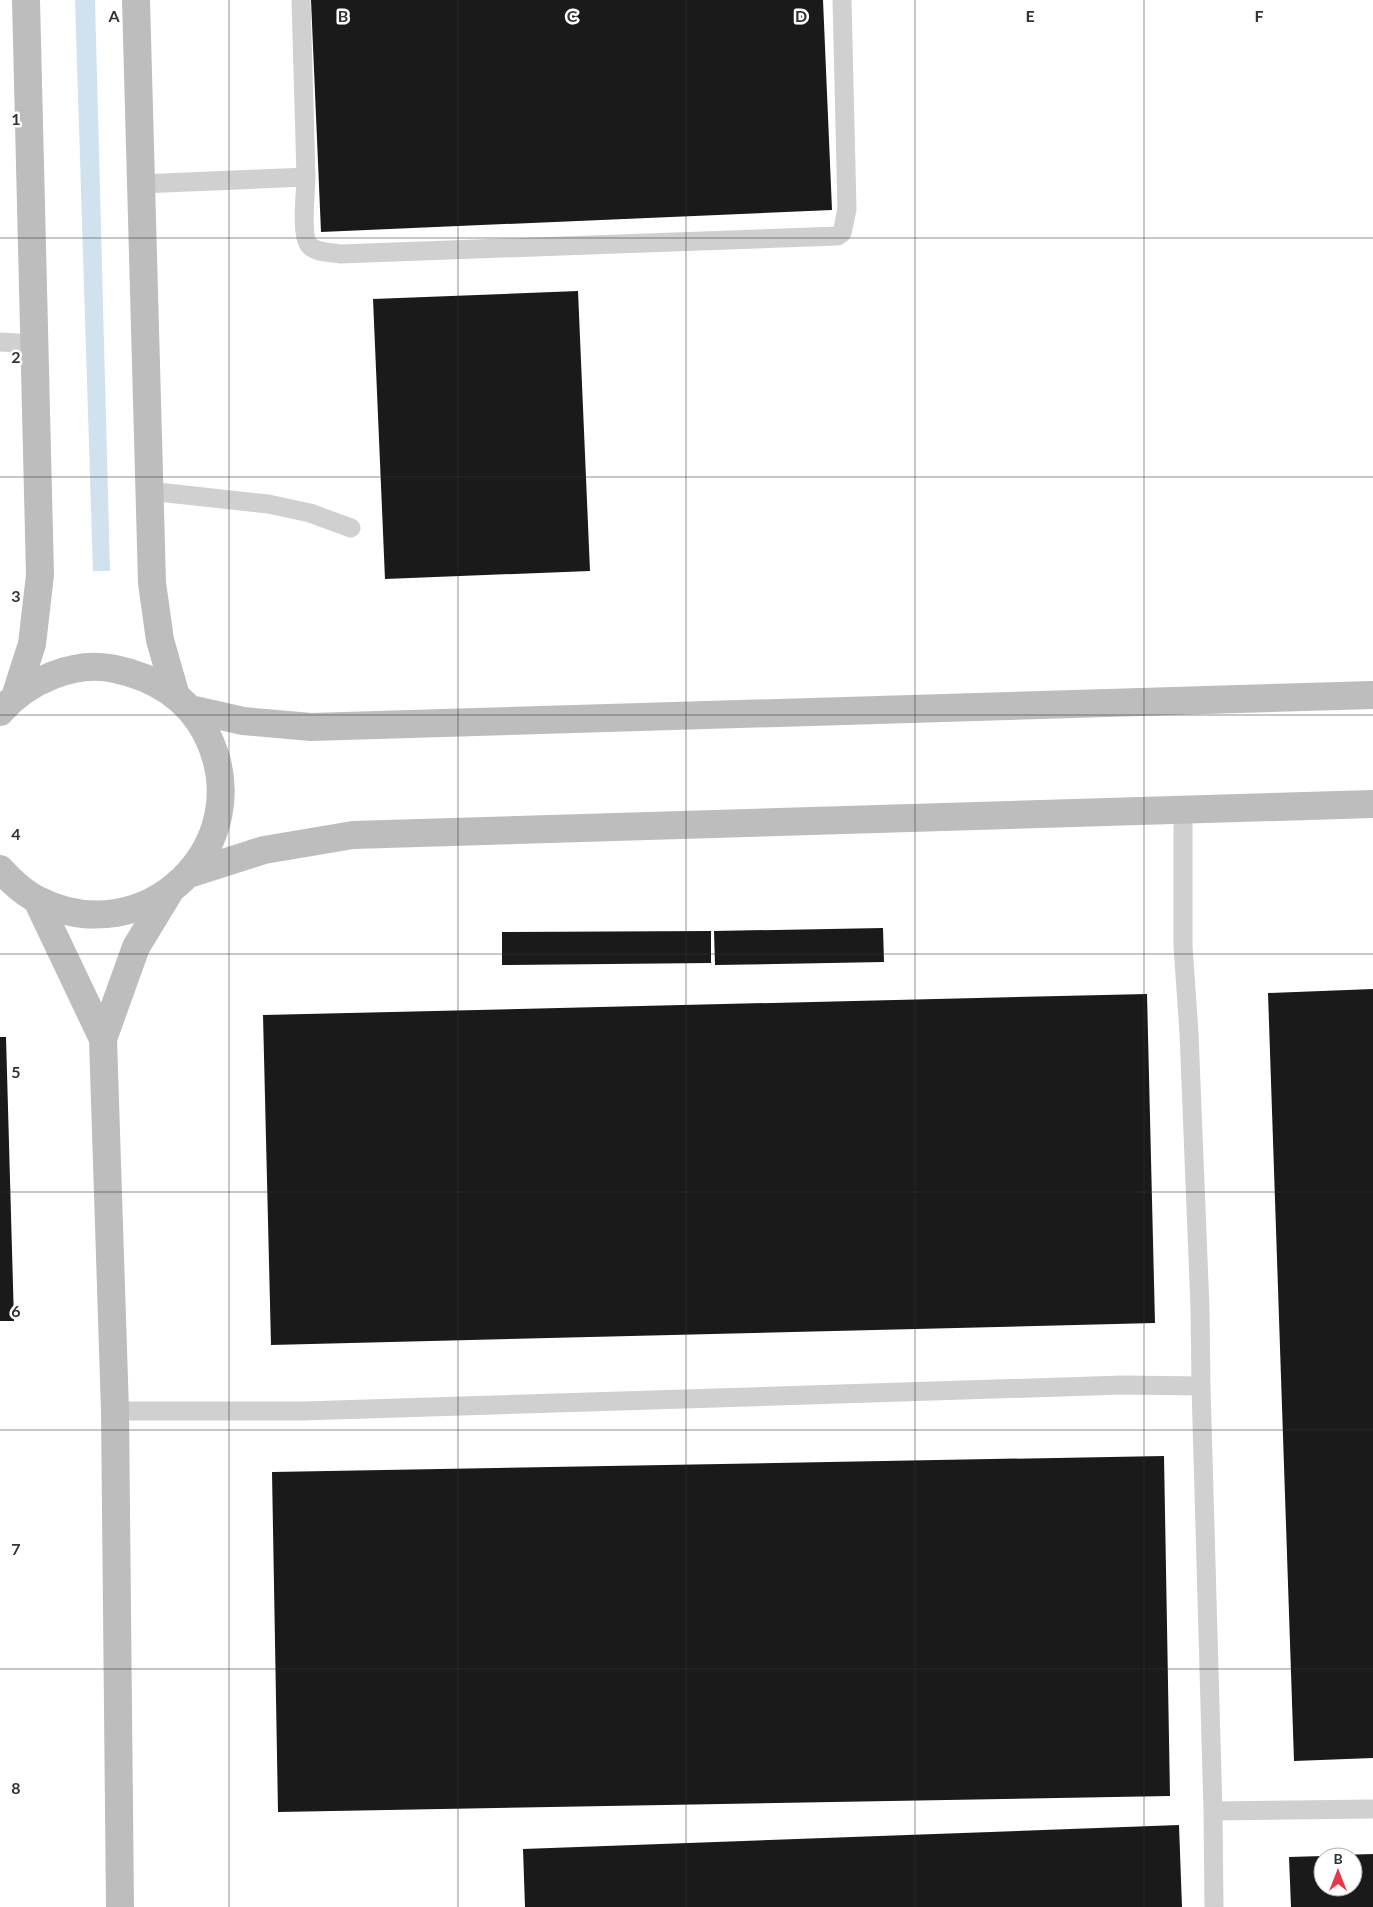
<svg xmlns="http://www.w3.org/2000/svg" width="1373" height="1907" font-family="Lato,sans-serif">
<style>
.water{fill:#cfe2ee}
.building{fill:#1a1a1a}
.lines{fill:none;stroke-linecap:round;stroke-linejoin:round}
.lane{stroke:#d0d0d0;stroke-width:19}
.secondary{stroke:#bdbdbd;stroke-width:28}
.grid{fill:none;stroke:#333;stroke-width:1;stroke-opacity:0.55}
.grid-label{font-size:16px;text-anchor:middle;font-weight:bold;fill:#333;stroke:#fff;stroke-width:5;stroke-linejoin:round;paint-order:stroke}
</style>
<rect width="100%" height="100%" fill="#fff"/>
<path class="water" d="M75,0H95L110,571H93Z"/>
<path class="building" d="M311,0H823L832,210L321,232Z
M578,291L590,571L385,579L373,299Z
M883,928L884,962L715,965L714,931Z
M711,931V963L502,965V932Z
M1373,989V1758L1294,1761L1268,993Z
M1147,994L1155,1323L271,1345L263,1015Z
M0,1037H6L14,1321H0Z
M1164,1456L1170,1796L278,1812L272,1472Z
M1179,1825L1182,1907H525L523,1849Z
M1373,1854V1907H1291L1289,1857L1323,1856V1887H1353V1857H1339V1855Z"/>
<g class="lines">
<path class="lane" d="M301,0L306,177
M141,184L306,177C306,191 300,237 310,246C317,253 331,252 340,254L838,236L842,233L847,209L842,0
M0,342L34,344
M149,491L268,504L310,513L351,528
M1183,810V946L1189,1033L1200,1308L1201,1386
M115,1411H303L1123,1385L1201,1386L1213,1811
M1214,1907L1213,1811L1373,1809"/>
<path class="secondary" d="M136,0L152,583L160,640L176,696
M15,697L32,644L40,575L26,0
M190,709L243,721L311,727L1373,695
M0,712C27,681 74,660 115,669C154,677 189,698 207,735C261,844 145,955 38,900C23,893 11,881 0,869
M189,874L264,850L353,835L1373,804
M37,900L103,1039
M120,1907L115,1411L103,1039L136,947L170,891"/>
</g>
<path class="grid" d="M229,0V1907M458,0V1907M686,0V1907M915,0V1907M1144,0V1907M0,238H1373M0,477H1373M0,715H1373M0,954H1373M0,1192H1373M0,1430H1373M0,1669H1373"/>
<g class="grid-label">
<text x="114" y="22">A</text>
<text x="343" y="22">B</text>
<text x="572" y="22">C</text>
<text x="801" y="22">D</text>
<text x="1030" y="22">E</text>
<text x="1259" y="22">F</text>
<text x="16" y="125">1</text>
<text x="16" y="363">2</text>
<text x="16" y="602">3</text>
<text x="16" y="840">4</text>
<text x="16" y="1078">5</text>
<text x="16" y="1317">6</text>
<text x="16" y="1555">7</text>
<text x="16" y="1794">8</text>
</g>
<g transform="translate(1338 1872)"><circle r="24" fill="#ffffff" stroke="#adadad"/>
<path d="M0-4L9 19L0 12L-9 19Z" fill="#e63946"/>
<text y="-8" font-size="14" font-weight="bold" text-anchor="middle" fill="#333333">B</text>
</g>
</svg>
